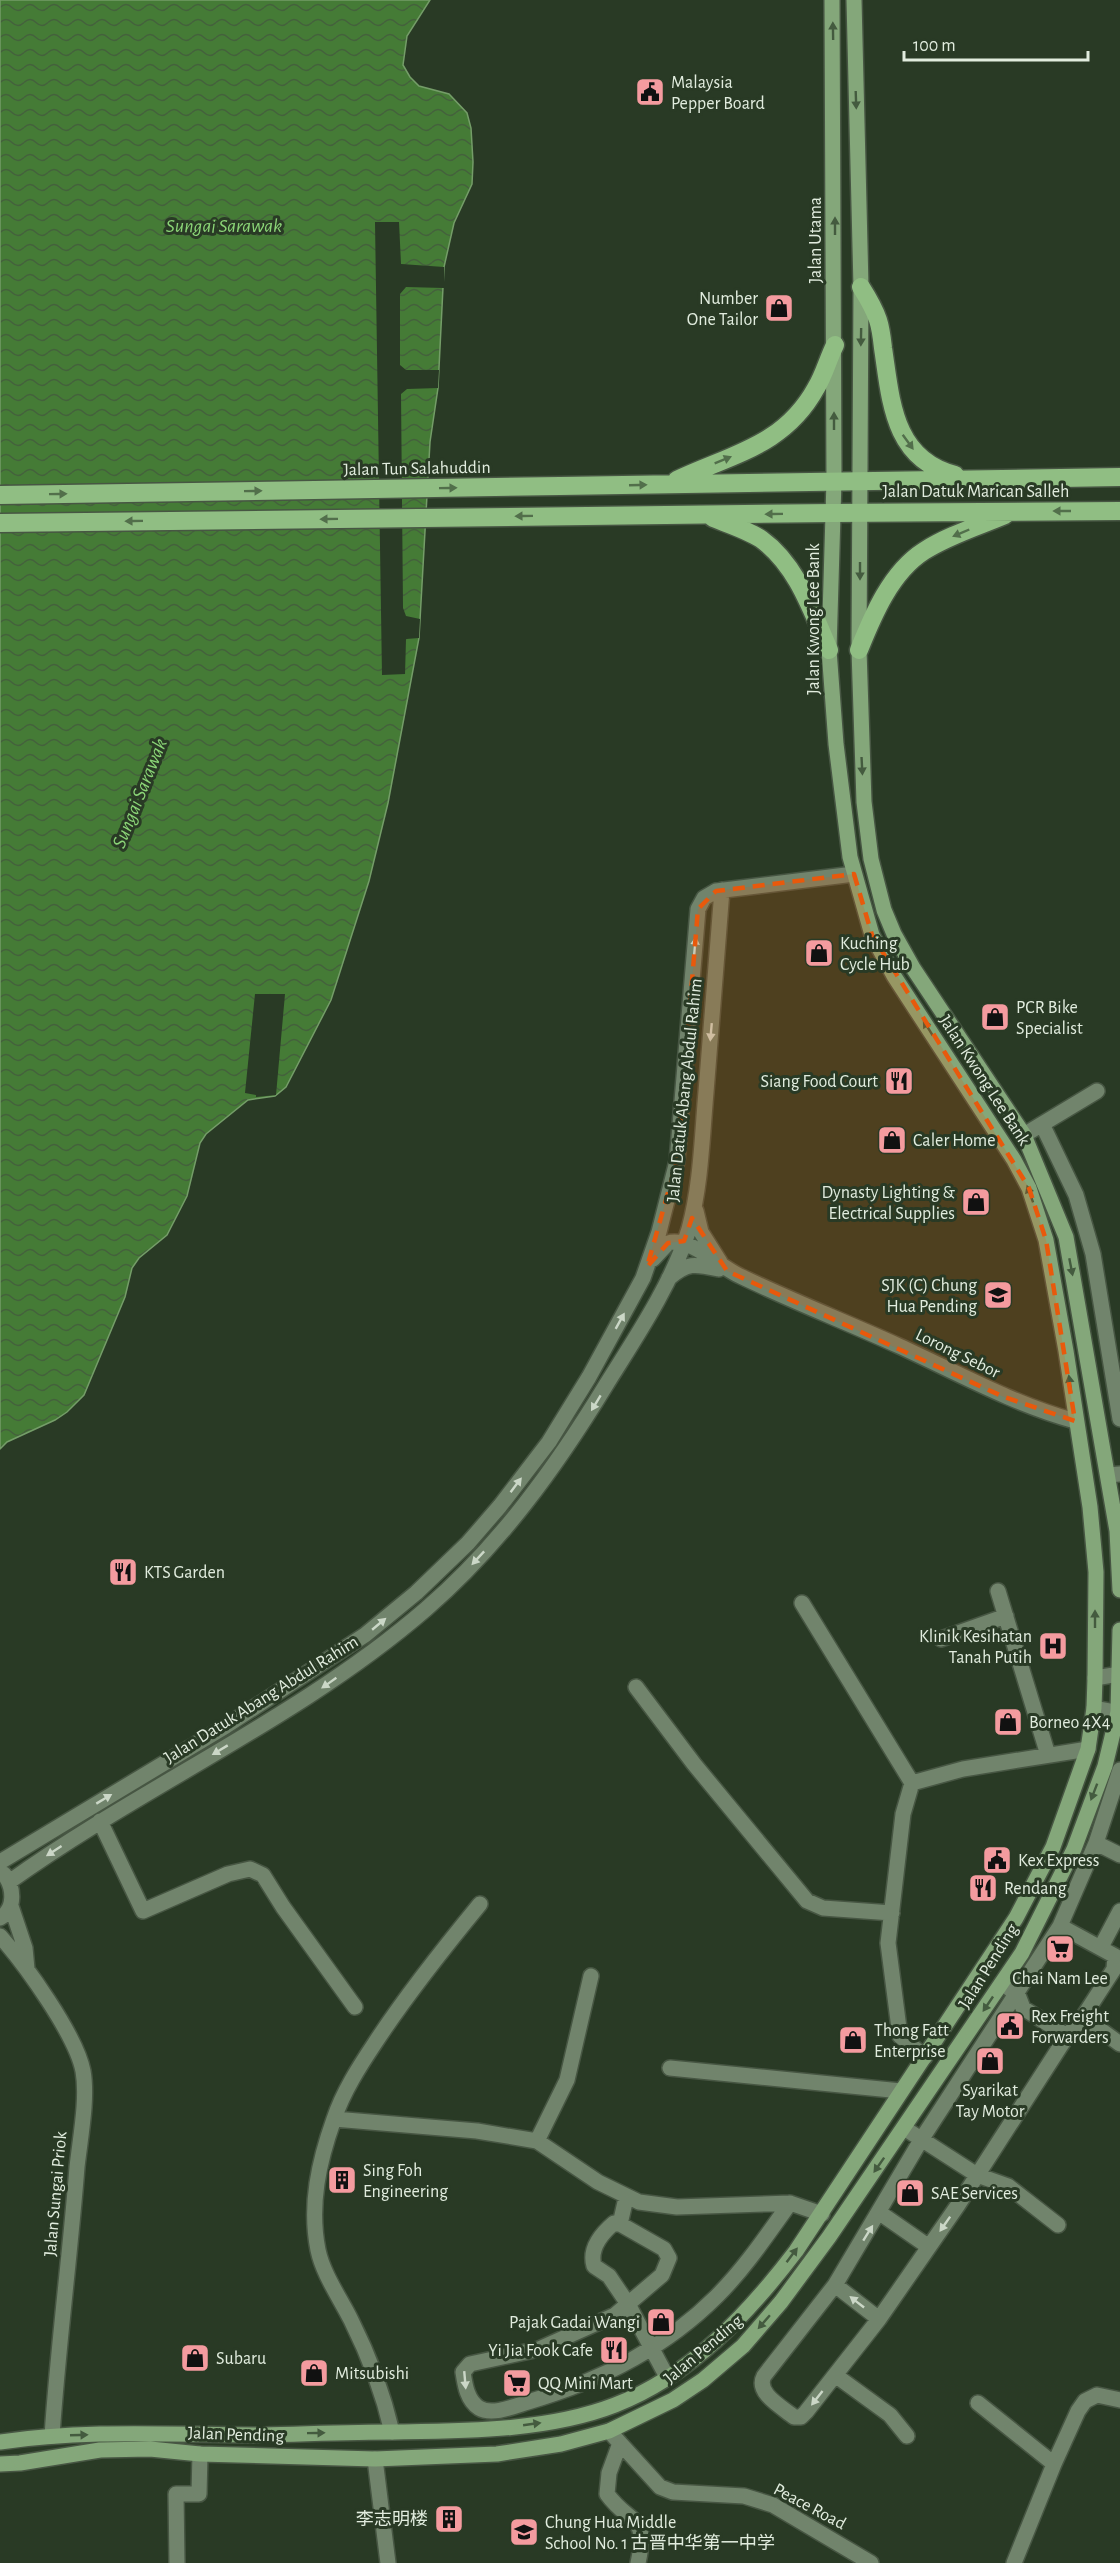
<svg xmlns="http://www.w3.org/2000/svg" width="1120" height="2563" font-family="'Alegreya Sans','Noto Sans SC',sans-serif">
<style>
.water{fill:url(#water-waves);stroke:#749d68;stroke-width:1.5}
.pier{fill:#293a25}
.lines{fill:none;stroke-linecap:round;stroke-linejoin:round}
.minor-casing{stroke:#475643;stroke-width:18}
.major-casing{stroke:#475643;stroke-width:18}
.highway-casing{stroke:#475643;stroke-width:21}
.minor{stroke:#71846c;stroke-width:15}
.major{stroke:#84a77a;stroke-width:15}
.highway{stroke:#90be83;stroke-width:18}
.oneway{fill:#445b3f}
.oneway2{fill:#526f4b}
.oneway3{fill:#cbd7c7}
.marked{fill:#e8590c;fill-opacity:0.2;stroke:#e8590c;stroke-width:4.5;stroke-dasharray:12 8;stroke-linejoin:round}
.labels{text-anchor:middle;stroke-width:6;stroke-linejoin:round;paint-order:stroke}
.poi-label{font-size:18px;fill:#e1ecde;stroke:#293a25;text-anchor:start}
.street-label{font-size:18px;fill:#e1ecde;stroke:#293a25}
.water-label{font-size:20px;font-style:italic;fill:#8bd577;stroke:#293a25}
</style>
<defs>
<pattern id="water-waves" width="16" height="10" patternUnits="userSpaceOnUse" patternTransform="scale(1.5)"><rect width="16" height="10" fill="#457b36"/><path d="M0 5q4-4 8 0t8 0" fill="none" stroke="#44613c"/></pattern>
</defs>
<rect width="100%" height="100%" fill="#293a25"/>
<path class="water" d="M0,0H430L407,36L403,65L410,77L419,86L449,94L467,113L471,128L473,162L472,184L454,223L444,267L438,388L430,442L419,638L388,803L369,881L331,1000L286,1087L275,1096L248,1100L206,1134L200,1143L187,1196L167,1235L139,1258L132,1268L125,1297L84,1395L67,1412L55,1420L7,1442L0,1449Z"/>
<path class="pier" d="M375,222H399L401,264L444,267V288L406,287L400,294V365L406,370H439L438,388L407,389L401,394L403,608L406,616L420,619L419,638L406,639L405,674L382,675Z
M255,994H285L276,1095L256,1097V1095L245,1093Z"/>
<g class="lines">
<g class="minor-casing">
<path id="minor" d="M1042,1124L1076,1195L1093,1254L1120,1419
M1024,1135L1097,1091
M696,1211L701,1232L720,1262
M653,1259L668,1243C689,1236 720,1267 740,1276C792,1301 846,1322 899,1346C958,1373 1013,1404 1075,1421
M669,1278C688,1262 695,1264 719,1269
M1108,1475L1120,1474
M998,1591L1048,1755
M802,1603L912,1783L903,1814L888,1943L900,2036L925,2057
M941,1639L1006,1616
M1095,1678L1120,1674
M636,1687L694,1764L807,1901L823,1908L892,1913
M1094,1708L1120,1713
M1120,1770L1096,1843L1060,1926L921,2140L835,2285L764,2376C755,2393 782,2407 794,2417H801L806,2412L879,2319L958,2205L1067,2036L1083,2017L1120,2044
M912,1783L963,1769L1088,1749
M100,1821L143,1911L228,1874L250,1869L263,1875L283,1907L355,2007
M1096,1843L1120,1855
M0,1862L226,1726L365,1635L416,1593L468,1543L500,1506L549,1442L589,1377L643,1278L659,1232L677,1161L698,909L704,898L716,891L854,874
M9,1882C144,1785 300,1718 426,1609C499,1546 556,1467 606,1385C636,1337 672,1284 689,1229C701,1185 702,1137 706,1092C711,1025 717,957 722,890
M480,1904C443,1949 407,1994 375,2043C359,2067 343,2092 334,2119L477,2131L537,2141L598,2182L639,2202L677,2207L790,2203L822,2214
M11,1906L25,1948L27,1969
M0,1918C16,1909 14,1887 4,1874
M1060,1926L1115,1956L1114,1969L1083,2017
M0,1936C25,1964 76,2035 83,2071C88,2099 80,2139 77,2167C70,2257 58,2346 52,2436
M1101,1947L1120,1911
M1002,1983L1018,1995L1023,2008L1067,2036
M670,2068L901,2091
M334,2119C319,2161 309,2205 318,2250C323,2274 340,2298 351,2320C369,2356 383,2393 392,2432
M904,2128L977,2175L1008,2186L1058,2225
M537,2141L567,2080L591,1976
M626,2198L620,2224L664,2249L669,2258L662,2275L615,2315L539,2349L470,2364L463,2372C465,2385 467,2400 479,2408C492,2416 515,2406 528,2402C597,2382 665,2348 717,2296C745,2268 767,2235 790,2203
M880,2213L929,2247
M620,2224L614,2223C601,2234 589,2249 594,2266L609,2276L628,2304L667,2377
M835,2285L879,2319
M835,2375L890,2415L907,2436
M978,2403L1054,2464
M609,2431L660,2487L673,2492L744,2496L773,2505L871,2563
M620,2443L609,2473L607,2494C630,2526 649,2513 638,2563
M375,2459L388,2563
M177,2563L176,2494H199L200,2454
M1014,2563L1054,2464L1078,2411L1085,2401L1097,2395L1120,2400"/>
</g>
<g class="major-casing">
<path id="major" d="M854,0L861,287L859,650L864,802L871,859L884,910L894,934L913,968L1024,1135L1066,1237L1117,1531L1120,1590
M0,2442C87,2429 175,2435 263,2435C307,2434 351,2432 395,2432C465,2431 548,2431 615,2405C690,2376 748,2314 796,2251L1016,1918L1053,1847L1088,1749L1094,1708L1095,1678L1096,1572L1090,1507L1066,1351L1046,1240L1029,1188L1014,1160L894,976L872,935L850,857L836,744L829,650L834,480L832,0
M0,2464L20,2463L100,2450L150,2449L200,2454L375,2459L497,2454L561,2444L609,2431L673,2400L703,2380L743,2346L781,2302L829,2237L1022,1953L1074,1849L1105,1766L1118,1712L1120,1630"/>
</g>
<g class="highway-casing">
<path id="highway" d="M861,287C868,298 874,308 878,320C881,329 882,339 883,348C891,401 893,459 955,475
M677,480C732,454 784,446 816,388C824,375 828,359 835,345
M0,495C373,490 747,482 1120,477
M713,518C728,524 747,530 761,539C797,565 812,611 829,650
M0,523L833,513L1120,511
M859,650C873,615 891,572 924,551C949,535 979,526 1005,515"/>
</g>
<use href="#minor" class="minor"/>
<use href="#major" class="major"/>
<use href="#highway" class="highway"/>
</g>
<defs><path id="oneway-solid" d="M-6-.8H1V-3.2L6.5 0L1 3.2V.8H-6Z" transform="scale(1.5)"/></defs>
<g class="oneway">
<use href="#oneway-solid" transform="translate(833 31) rotate(-91)"/>
<use href="#oneway-solid" transform="translate(856 100) rotate(88)"/>
<use href="#oneway-solid" transform="translate(835 226) rotate(-90)"/>
<use href="#oneway-solid" transform="translate(861 337) rotate(91)"/>
<use href="#oneway-solid" transform="translate(834 421) rotate(-90)"/>
<use href="#oneway-solid" transform="translate(860 571) rotate(90)"/>
<use href="#oneway-solid" transform="translate(862 766) rotate(87)"/>
<use href="#oneway-solid" transform="translate(928 1028) rotate(-122)"/>
<use href="#oneway-solid" transform="translate(1030 1194) rotate(-110)"/>
<use href="#oneway-solid" transform="translate(1071 1267) rotate(79)"/>
<use href="#oneway-solid" transform="translate(1070 1384) rotate(-98)"/>
<use href="#oneway-solid" transform="translate(1095 1619) rotate(-90)"/>
<use href="#oneway-solid" transform="translate(1094 1792) rotate(111)"/>
<use href="#oneway-solid" transform="translate(988 2004) rotate(124)"/>
<use href="#oneway-solid" transform="translate(879 2165) rotate(125)"/>
<use href="#oneway-solid" transform="translate(792 2255) rotate(-53)"/>
<use href="#oneway-solid" transform="translate(764 2322) rotate(131)"/>
<use href="#oneway-solid" transform="translate(532 2424) rotate(-8)"/>
<use href="#oneway-solid" transform="translate(316 2433) rotate(-1)"/>
<use href="#oneway-solid" transform="translate(79 2435) rotate(-2)"/>
</g>
<g class="oneway2">
<use href="#oneway-solid" transform="translate(908 442) rotate(54)"/>
<use href="#oneway-solid" transform="translate(723 460) rotate(-22)"/>
<use href="#oneway-solid" transform="translate(638 485) rotate(-2)"/>
<use href="#oneway-solid" transform="translate(448 488) rotate(-1)"/>
<use href="#oneway-solid" transform="translate(253 491) rotate(-1)"/>
<use href="#oneway-solid" transform="translate(58 494) rotate(-1)"/>
<use href="#oneway-solid" transform="translate(1062 511) rotate(-180)"/>
<use href="#oneway-solid" transform="translate(774 514) rotate(179)"/>
<use href="#oneway-solid" transform="translate(524 516) rotate(179)"/>
<use href="#oneway-solid" transform="translate(329 519) rotate(179)"/>
<use href="#oneway-solid" transform="translate(134 521) rotate(179)"/>
<use href="#oneway-solid" transform="translate(961 533) rotate(157)"/>
</g>
<g class="oneway3">
<use href="#oneway-solid" transform="translate(695 946) rotate(-85)"/>
<use href="#oneway-solid" transform="translate(711 1032) rotate(95)"/>
<use href="#oneway-solid" transform="translate(620 1321) rotate(-61)"/>
<use href="#oneway-solid" transform="translate(596 1403) rotate(121)"/>
<use href="#oneway-solid" transform="translate(516 1485) rotate(-53)"/>
<use href="#oneway-solid" transform="translate(478 1558) rotate(133)"/>
<use href="#oneway-solid" transform="translate(379 1624) rotate(-40)"/>
<use href="#oneway-solid" transform="translate(329 1683) rotate(145)"/>
<use href="#oneway-solid" transform="translate(220 1750) rotate(149)"/>
<use href="#oneway-solid" transform="translate(104 1799) rotate(-31)"/>
<use href="#oneway-solid" transform="translate(54 1851) rotate(147)"/>
<use href="#oneway-solid" transform="translate(945 2224) rotate(125)"/>
<use href="#oneway-solid" transform="translate(868 2233) rotate(-58)"/>
<use href="#oneway-solid" transform="translate(857 2302) rotate(-142)"/>
<use href="#oneway-solid" transform="translate(465 2380) rotate(85)"/>
<use href="#oneway-solid" transform="translate(817 2398) rotate(128)"/>
</g>
<path class="marked" d="M854,874L872,935L1029,1188L1046,1240L1075,1421L1004,1397L727,1271L692,1218L684,1241L668,1243L647,1267L677,1161L698,909L716,891Z"/>
<defs>
<g id="civic-square" transform="scale(1.5)"><rect x="-9" y="-9" width="18" height="18" rx="4" fill="#f49b9f" stroke="#293a25"/><path d="M-.6-6.5H3V-4.5H.6V-3L4-1V1h2V6H-6V1h2V-1L-.6-3ZM-1.2 2.5V6h2.4V2.5Z" fill="#111"/></g>
<g id="shop-square" transform="scale(1.5)"><rect x="-9" y="-9" width="18" height="18" rx="4" fill="#f49b9f" stroke="#293a25"/><path d="M-5-2.5h2.3a2.7 3.5 0 0 1 5.4 0H5L5.5 6h-11ZM-1.5-2.5h3a1.5 2.3 0 0 0-3 0Z" fill="#111"/></g>
<g id="restaurant-square" transform="scale(1.5)"><rect x="-9" y="-9" width="18" height="18" rx="4" fill="#f49b9f" stroke="#293a25"/><path d="M-5-6h1v4h1v-4h1v4h1v-4h1v5L-1.5 .5V6h-2V.5L-5-1ZM5-6V6H3V1.5H1.5Q1.5-4 5-6Z" fill="#111"/></g>
<g id="school-square" transform="scale(1.5)"><rect x="-9" y="-9" width="18" height="18" rx="4" fill="#f49b9f" stroke="#293a25"/><path d="M0-5L7-2L0 1L-7-2ZM-4 1L0 2.5L4 1V4Q0 6-4 4Z" fill="#111"/></g>
<g id="hospital-square" transform="scale(1.5)"><rect x="-9" y="-9" width="18" height="18" rx="4" fill="#f49b9f" stroke="#293a25"/><path d="M-5-5h3v3.5h4V-5h3V5h-3V1.5h-4V5h-3Z" fill="#111"/></g>
<g id="supermarket-square" transform="scale(1.5)"><rect x="-9" y="-9" width="18" height="18" rx="4" fill="#f49b9f" stroke="#293a25"/><path d="M-6-5.5h2.5l.6 2H6L4.5 2H-2.5L-4.4-4H-6ZM-1.5 3.2a1.3 1.3 0 1 0 .1 0ZM3 3.2a1.3 1.3 0 1 0 .1 0Z" fill="#111"/></g>
<g id="building-square" transform="scale(1.5)"><rect x="-9" y="-9" width="18" height="18" rx="4" fill="#f49b9f" stroke="#293a25"/><path d="M-4-6H4V6H1V3H-1V6H-4ZM-2.5-4.3h1.7v1.8h-1.7ZM.8-4.3h1.7v1.8H.8ZM-2.5-1h1.7V.8h-1.7ZM.8-1h1.7V.8H.8Z" fill="#111"/></g>
</defs>
<g fill-rule="evenodd">
<use href="#civic-square" x="650" y="92"/>
<use href="#shop-square" x="779" y="308"/>
<use href="#shop-square" x="819" y="953"/>
<use href="#shop-square" x="995" y="1017"/>
<use href="#restaurant-square" x="899" y="1081"/>
<use href="#shop-square" x="892" y="1140"/>
<use href="#shop-square" x="976" y="1202"/>
<use href="#school-square" x="998" y="1295"/>
<use href="#restaurant-square" x="123" y="1572"/>
<use href="#hospital-square" x="1053" y="1646"/>
<use href="#shop-square" x="1008" y="1722"/>
<use href="#civic-square" x="997" y="1860"/>
<use href="#restaurant-square" x="983" y="1888"/>
<use href="#supermarket-square" x="1060" y="1949"/>
<use href="#civic-square" x="1010" y="2026"/>
<use href="#shop-square" x="853" y="2040"/>
<use href="#shop-square" x="990" y="2061"/>
<use href="#building-square" x="342" y="2180"/>
<use href="#shop-square" x="910" y="2193"/>
<use href="#shop-square" x="661" y="2322"/>
<use href="#restaurant-square" x="614" y="2350"/>
<use href="#shop-square" x="195" y="2358"/>
<use href="#shop-square" x="314" y="2373"/>
<use href="#supermarket-square" x="517" y="2383"/>
<use href="#building-square" x="449" y="2519"/>
<use href="#school-square" x="524" y="2532"/>
</g>
<g class="labels">
<g class="poi-label">
<text x="671" y="88">Malaysia<tspan x="671" dy="21">Pepper Board</tspan></text>
<text x="758" y="304" text-anchor="end">Number<tspan x="758" dy="21">One Tailor</tspan></text>
<text x="840" y="949">Kuching<tspan x="840" dy="21">Cycle Hub</tspan></text>
<text x="1016" y="1013">PCR Bike<tspan x="1016" dy="21">Specialist</tspan></text>
<text x="878" y="1087" text-anchor="end">Siang Food Court</text>
<text x="913" y="1146">Caler Home</text>
<text x="955" y="1198" text-anchor="end">Dynasty Lighting &amp;<tspan x="955" dy="21">Electrical Supplies</tspan></text>
<text x="977" y="1291" text-anchor="end">SJK (C) Chung<tspan x="977" dy="21">Hua Pending</tspan></text>
<text x="144" y="1578">KTS Garden</text>
<text x="1032" y="1642" text-anchor="end">Klinik Kesihatan<tspan x="1032" dy="21">Tanah Putih</tspan></text>
<text x="1029" y="1728">Borneo 4X4</text>
<text x="1018" y="1866">Kex Express</text>
<text x="1004" y="1894">Rendang</text>
<text x="1060" y="1984" text-anchor="middle">Chai Nam Lee</text>
<text x="1031" y="2022">Rex Freight<tspan x="1031" dy="21">Forwarders</tspan></text>
<text x="874" y="2036">Thong Fatt<tspan x="874" dy="21">Enterprise</tspan></text>
<text x="990" y="2096" text-anchor="middle">Syarikat<tspan x="990" dy="21">Tay Motor</tspan></text>
<text x="363" y="2176">Sing Foh<tspan x="363" dy="21">Engineering</tspan></text>
<text x="931" y="2199">SAE Services</text>
<text x="640" y="2328" text-anchor="end">Pajak Gadai Wangi</text>
<text x="593" y="2356" text-anchor="end">Yi Jia Fook Cafe</text>
<text x="216" y="2364">Subaru</text>
<text x="335" y="2379">Mitsubishi</text>
<text x="538" y="2389">QQ Mini Mart</text>
<text x="428" y="2525" text-anchor="end">李志明楼</text>
<text x="545" y="2528">Chung Hua Middle<tspan x="545" dy="21">School No. 1 古晋中华第一中学</tspan></text>
</g>
<g class="street-label">
<text transform="translate(815 240) rotate(-90)" y="6">Jalan Utama</text>
<text transform="translate(417 468) rotate(-1)" y="6">Jalan Tun Salahuddin</text>
<text x="976" y="497">Jalan Datuk Marican Salleh</text>
<text transform="translate(813 619) rotate(-90)" y="6">Jalan Kwong Lee Bank</text>
<text transform="translate(985 1080) rotate(57)" y="6">Jalan Kwong Lee Bank</text>
<text transform="translate(684 1090) rotate(-84)" y="6">Jalan Datuk Abang Abdul Rahim</text>
<text transform="translate(958 1353) rotate(26)" y="6">Lorong Sebor</text>
<text transform="translate(261 1699) rotate(-32)" y="6">Jalan Datuk Abang Abdul Rahim</text>
<text transform="translate(988 1966) rotate(-58)" y="6">Jalan Pending</text>
<text transform="translate(55 2194) rotate(-85)" y="6">Jalan Sungai Priok</text>
<text transform="translate(703 2349) rotate(-40)" y="6">Jalan Pending</text>
<text transform="translate(236 2434) rotate(2)" y="6">Jalan Pending</text>
<text transform="translate(810 2506) rotate(28)" y="6">Peace Road</text>
</g>
<g class="water-label">
<text x="224" y="232">Sungai Sarawak</text>
<text transform="translate(139 793) rotate(-68)" y="7">Sungai Sarawak</text>
</g>
</g>
<path d="M904 51v9h184v-9" fill="none" stroke="#e1ecde" stroke-width="3"/>
<text x="913" y="51" font-size="18" fill="#e1ecde" stroke="#293a25" stroke-width="4.5" paint-order="stroke">100 m</text>
</svg>
